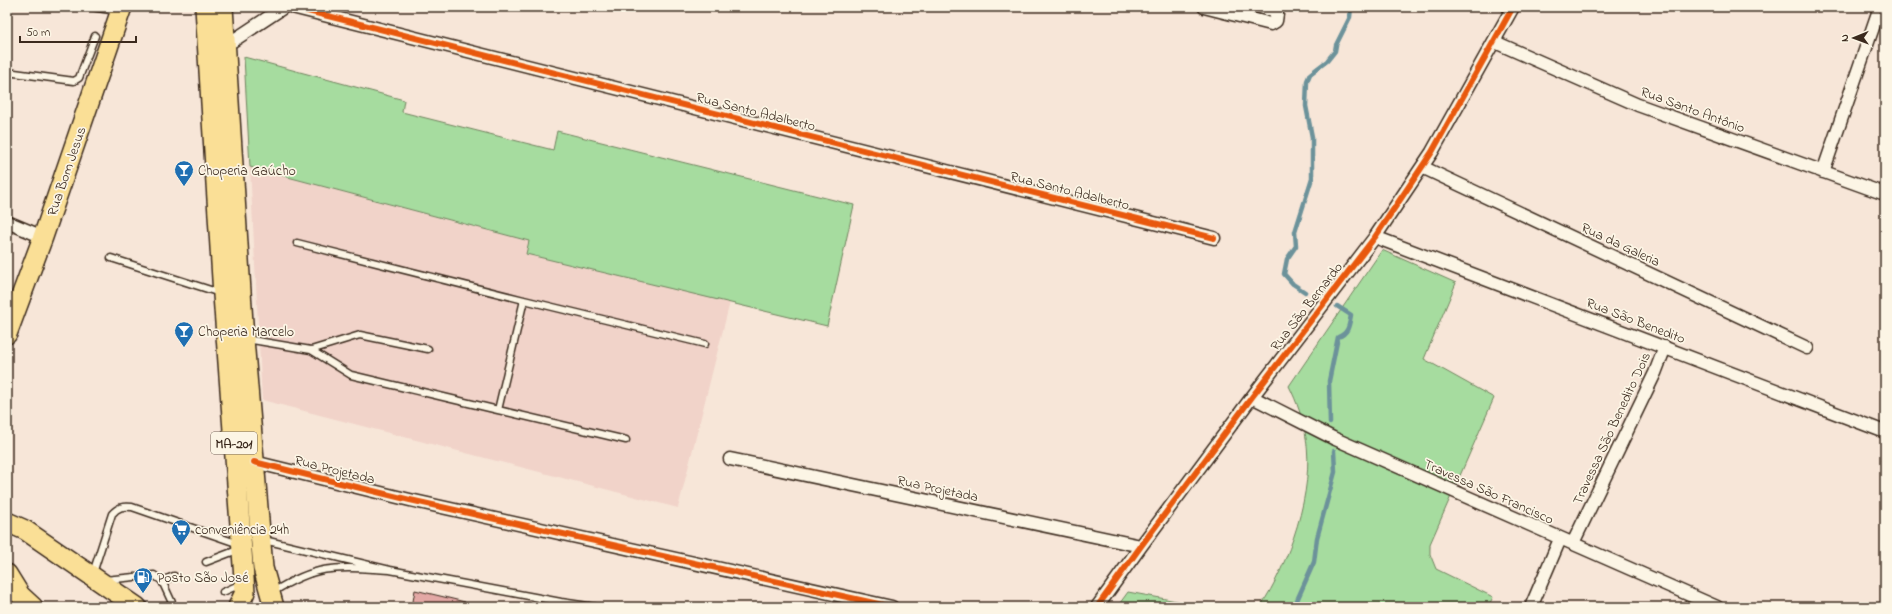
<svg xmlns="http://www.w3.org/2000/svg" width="1892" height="614" font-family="'Indie Flower',sans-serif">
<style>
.built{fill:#f1d3c9}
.green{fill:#a6dc9f;stroke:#70835e}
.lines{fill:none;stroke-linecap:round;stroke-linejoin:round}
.stream{stroke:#6c929a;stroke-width:4.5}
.building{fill:#e3a8a5;stroke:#3b2a1e}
.lane-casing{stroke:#3b2a1e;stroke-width:9}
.street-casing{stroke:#3b2a1e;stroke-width:15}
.primary-casing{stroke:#3b2a1e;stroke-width:22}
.lane{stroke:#fcf5e5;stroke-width:6}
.street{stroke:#fcf5e5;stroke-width:12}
.primary{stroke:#fadf96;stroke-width:19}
.cycleway-casing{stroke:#fcf5e5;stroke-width:8}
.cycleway{stroke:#e8590c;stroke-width:6}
.labels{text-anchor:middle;stroke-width:3.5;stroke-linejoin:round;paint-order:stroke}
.shield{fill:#fcf5e5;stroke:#75675a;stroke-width:1}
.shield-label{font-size:13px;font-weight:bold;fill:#3b2a1e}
.street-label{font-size:14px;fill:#3b2a1e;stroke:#fcf5e5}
.poi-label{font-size:14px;fill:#3b2a1e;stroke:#fcf5e5;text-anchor:start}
</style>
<rect width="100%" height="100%" fill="#f7e6d8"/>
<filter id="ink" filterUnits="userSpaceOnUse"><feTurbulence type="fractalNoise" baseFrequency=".025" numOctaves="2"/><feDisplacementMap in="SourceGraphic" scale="8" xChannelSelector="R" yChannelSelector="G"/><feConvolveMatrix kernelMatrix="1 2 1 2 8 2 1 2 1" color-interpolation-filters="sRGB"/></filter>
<g filter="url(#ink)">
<path class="built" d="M250,167L529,241L526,254L730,302L678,508L262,400Z"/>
<path class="green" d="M244,57L404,100L402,112L553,150L557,131L854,205L827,326L526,254L529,241L250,167Z
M1382,250L1456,283L1424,359L1494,398L1430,544V554L1436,569L1493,597L1488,607H1260C1289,564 1315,490 1306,438C1303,419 1297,402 1289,386Z
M1128,592L1209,607H1117Z"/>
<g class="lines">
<path class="stream" d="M1305,292L1293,284L1284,274L1287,259L1296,246L1295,232L1312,178V137L1306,106L1307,81L1310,74L1327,61L1335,51L1336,45L1350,17L1351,7
M1330,423L1329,381L1338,337C1349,333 1349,325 1351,315L1337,306
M1294,607L1314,562L1317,538L1335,472L1334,451"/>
</g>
<path class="building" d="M415,590L465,602L464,607H412Z"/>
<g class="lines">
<g class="lane-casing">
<path id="lane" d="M91,7L117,11
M7,72L74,81L79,78L95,36
M297,243L524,300
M111,258L220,293
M246,339L311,350L351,375L498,410L524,300L705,344
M311,350L360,335L428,349
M498,410L626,440
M264,540L390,570C338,567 319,563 273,592
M206,562L240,549
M390,570L561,602L595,607
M93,573L112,514C118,507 123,506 132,507L239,544
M105,580L154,575L162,581L174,607
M162,581L174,576
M223,592L241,584"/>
</g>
<g class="street-casing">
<path id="street" d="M292,7L1214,238
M1204,7L1271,24L1276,21L1277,14L1271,10L1260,7
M1495,42L1638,105L1885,194
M225,46L284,7
M1422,167L1807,348
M1823,172L1880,7
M7,222L43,237
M1375,237L1885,432
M1252,397L1333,438L1717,607
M730,459L1141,546
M254,462L410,500L892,607
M1573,543L1655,373L1665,347
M1097,607L1141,546L1252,397L1375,237L1432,152L1513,7
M1531,607L1560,539"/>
</g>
<g class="primary-casing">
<path id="primary" d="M205,7L223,295L245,592L238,607
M223,7L244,339L263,568L274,607
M7,334L43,237L122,7
M7,522L25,530L137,607
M7,574L20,595L33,607"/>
</g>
<use href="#lane" class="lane"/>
<use href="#street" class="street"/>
<use href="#primary" class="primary"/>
<g class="cycleway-casing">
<path id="cycleway" d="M292,7L1214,238
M254,462L410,500L892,607
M1097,607L1141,546L1252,397L1375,237L1432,152L1513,7"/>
</g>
<use href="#cycleway" class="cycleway"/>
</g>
</g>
<defs>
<g id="bar-pin" transform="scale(1)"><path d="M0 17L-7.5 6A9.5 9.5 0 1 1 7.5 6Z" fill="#1f6fb2" stroke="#fcf5e5"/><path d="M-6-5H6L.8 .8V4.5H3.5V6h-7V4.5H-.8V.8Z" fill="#fff"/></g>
<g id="supermarket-pin" transform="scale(1)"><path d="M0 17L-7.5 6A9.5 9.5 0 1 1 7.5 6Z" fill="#1f6fb2" stroke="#fcf5e5"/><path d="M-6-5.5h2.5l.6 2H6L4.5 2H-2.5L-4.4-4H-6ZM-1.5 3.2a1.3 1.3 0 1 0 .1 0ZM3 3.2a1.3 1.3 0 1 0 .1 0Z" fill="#fff"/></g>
<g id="fuel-pin" transform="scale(1)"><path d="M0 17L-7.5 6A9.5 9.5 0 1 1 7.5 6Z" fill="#1f6fb2" stroke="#fcf5e5"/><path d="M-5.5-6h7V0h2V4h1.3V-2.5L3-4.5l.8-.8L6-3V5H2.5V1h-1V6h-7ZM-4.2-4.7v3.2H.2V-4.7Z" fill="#fff"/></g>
</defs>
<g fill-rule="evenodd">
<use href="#bar-pin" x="184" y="170"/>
<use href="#bar-pin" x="184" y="331"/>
<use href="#supermarket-pin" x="181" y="529"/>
<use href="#fuel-pin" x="143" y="577"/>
</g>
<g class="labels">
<rect class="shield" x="211" y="432" width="46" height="22" rx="3"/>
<g class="shield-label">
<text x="234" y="448">MA-201</text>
</g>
<g class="street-label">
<text transform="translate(1693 109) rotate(20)" y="5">Rua Santo Antônio</text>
<text transform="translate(756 111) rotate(14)" y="5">Rua Santo Adalberto</text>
<text transform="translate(66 171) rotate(-71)" y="5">Rua Bom Jesus</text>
<text transform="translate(1070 190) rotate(14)" y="5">Rua Santo Adalberto</text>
<text transform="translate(1621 244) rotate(25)" y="5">Rua da Galeria</text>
<text transform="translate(1306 306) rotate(-52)" y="5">Rua São Bernardo</text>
<text transform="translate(1636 320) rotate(21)" y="5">Rua São Benedito</text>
<text transform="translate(1611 428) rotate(-65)" y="5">Travessa São Benedito Dois</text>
<text transform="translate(335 469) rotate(14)" y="5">Rua Projetada</text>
<text transform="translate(938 488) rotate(12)" y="5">Rua Projetada</text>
<text transform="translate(1489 491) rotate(24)" y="5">Travessa São Francisco</text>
</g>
<g class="poi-label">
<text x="198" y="175">Choperia Gaúcho</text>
<text x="198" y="336">Choperia Marcelo</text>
<text x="195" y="534">conveniência 24h</text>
<text x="157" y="582">Posto São José</text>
</g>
</g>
<rect width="1892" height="614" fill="none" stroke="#fcf5e5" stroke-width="24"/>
<rect x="12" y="12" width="1868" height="590" fill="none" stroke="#3b2a1e" stroke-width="1.5" filter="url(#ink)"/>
<g transform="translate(1854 38) rotate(269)" stroke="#fcf5e5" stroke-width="3" paint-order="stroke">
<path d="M0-3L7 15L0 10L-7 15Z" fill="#3b2a1e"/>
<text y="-6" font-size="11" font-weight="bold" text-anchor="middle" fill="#3b2a1e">N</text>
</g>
<path d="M20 36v6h116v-6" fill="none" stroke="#3b2a1e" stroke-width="2"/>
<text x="26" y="36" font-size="12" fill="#3b2a1e" stroke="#fcf5e5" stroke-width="3" paint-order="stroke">50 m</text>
</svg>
